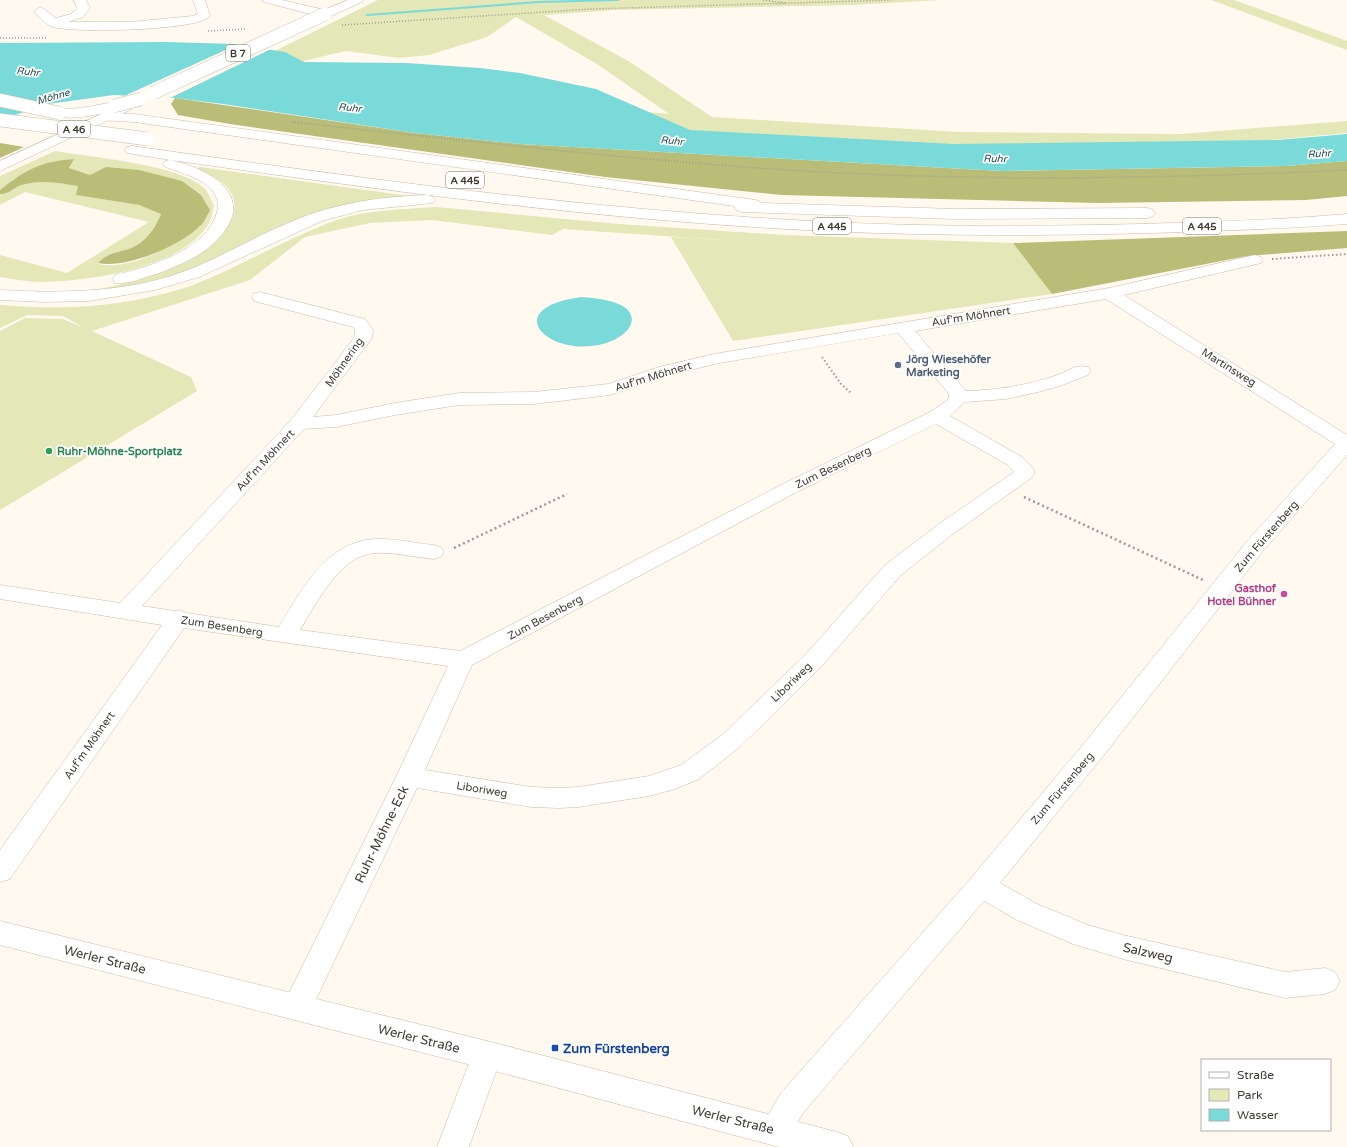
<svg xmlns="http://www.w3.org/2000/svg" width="1347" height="1147" font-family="'Varela Round',sans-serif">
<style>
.green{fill:#e4e7b7;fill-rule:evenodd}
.forest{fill:#babd78}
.water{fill:#7adada}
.pier{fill:#fff9f0}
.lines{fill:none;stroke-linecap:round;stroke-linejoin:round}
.stream{fill:#7adada;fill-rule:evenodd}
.minor-casing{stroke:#cabca8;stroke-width:1}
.major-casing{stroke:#cabca8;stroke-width:1}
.highway-casing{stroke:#cabca8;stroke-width:1}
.path-far2{stroke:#9f9a91;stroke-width:1.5;stroke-dasharray:1 2;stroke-linecap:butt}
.path-far1{stroke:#9f9a91;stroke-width:2;stroke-dasharray:1.5 2.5;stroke-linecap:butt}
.path{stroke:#9f9a91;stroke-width:2.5;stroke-dasharray:2 3;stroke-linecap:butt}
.minor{fill:#fff;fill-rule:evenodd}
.major{fill:#fff;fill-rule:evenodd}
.highway{fill:#fff;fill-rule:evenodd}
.major-bridge-casing{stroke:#cabca8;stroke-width:14;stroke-linecap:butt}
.highway-bridge-casing{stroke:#cabca8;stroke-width:14;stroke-linecap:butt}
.major-bridge{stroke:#fff;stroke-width:13}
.highway-bridge{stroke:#fff;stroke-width:13}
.service-dot{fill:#5c6f8a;stroke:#fff;stroke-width:1.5}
.leisure-dot{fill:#2e9e5b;stroke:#fff;stroke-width:1.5}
.hotel-dot{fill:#d1479c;stroke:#fff;stroke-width:1.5}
.transit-dot{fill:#1a4fb4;stroke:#fff;stroke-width:1.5}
.labels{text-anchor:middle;stroke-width:3.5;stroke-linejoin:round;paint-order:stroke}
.shield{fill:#fff;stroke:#797670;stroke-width:1}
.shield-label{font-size:10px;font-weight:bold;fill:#403b32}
.far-water-label{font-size:10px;font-style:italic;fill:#1b4848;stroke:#fff}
.street-label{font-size:11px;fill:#403b32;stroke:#fff}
.service-label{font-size:11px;font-weight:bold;fill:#4e5e75;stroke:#fff;text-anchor:start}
.leisure-label{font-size:11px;font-weight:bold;fill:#27864d;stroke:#fff;text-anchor:start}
.hotel-label{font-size:11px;font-weight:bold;fill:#b23c85;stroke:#fff;text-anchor:end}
.near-street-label{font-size:13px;fill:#403b32;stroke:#fff}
.near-transit-label{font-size:13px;font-weight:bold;fill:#164399;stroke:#fff;text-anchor:start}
</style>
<rect width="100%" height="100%" fill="#fff9f0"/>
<path class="green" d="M378,0H941L851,5L613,10L544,15L630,62L712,117L959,132L1181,134L1347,121V133L1203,146L1031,150L740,135L529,115L214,81ZM516,17L597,64L669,114L543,102L320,72L303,61L346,51L399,58L429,55L487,37Z
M1211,0H1234L1347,41V50Z
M55,151C94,158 173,163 203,187C208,191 211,200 214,206C212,211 212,218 209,223C184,268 89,281 42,282C28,282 14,279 0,277V255L67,273L149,222L25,192L0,205V194C10,194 14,187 22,185C41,179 59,183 78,186L77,195L139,205L161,214C156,227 149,237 137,245C124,253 108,251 98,264C134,271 172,245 201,226L107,167L90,175L69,168L74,159C41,161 25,170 0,190V176Z
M200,167L409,196L374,201L165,279L128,287L93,292V290C115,286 135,282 156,274C184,264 253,228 230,191C223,180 207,174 196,169Z
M436,207L619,224L783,235L1013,243L1052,294L733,341L671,237L721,240L563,229L552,235L432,220L370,223L305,237L250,280L92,331L191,377L197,391L0,510V331L25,318L63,319L84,328L63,316L27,315L0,328V305C55,310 105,308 159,295C169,292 179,290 188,287C239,268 286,238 337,220C364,210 407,209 436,207Z"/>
<path class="forest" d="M175,98L415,133L520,144L1001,171L1285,166L1347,161V196L1306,200L1098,203L782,195L605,177L230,124L178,115L171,104Z
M0,143L24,147L0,158Z
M74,159L69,168L90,175L106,167L139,170L182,181L201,195L210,210C207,215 204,223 200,226C180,246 126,269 98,263C112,249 122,254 137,245C148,238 156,227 161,214L139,205L76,195L78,186C59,183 41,179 22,185C14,187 10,194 0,194V190C25,170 41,161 74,159Z
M1347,231V248L1247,256L1052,294L1013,243Z"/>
<path class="water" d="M167,42L234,44L285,52L304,62L406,63L480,68L520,73L596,89L690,130L954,144L1277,140L1347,134V161L1285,166L1001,171L520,144L415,133L223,104L175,98L114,95L48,104L0,120V43Z
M581,297C595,298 638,301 631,324C628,332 621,336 614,340C558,365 491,310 581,297Z"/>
<path class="pier" d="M241,43L273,48L166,100L122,97Z"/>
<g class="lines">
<path class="stream" d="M574,0H620L618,1L539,3L367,16L365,15L367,14L539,1Z"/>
<g class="minor-casing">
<path id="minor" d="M74,0H86L90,8L83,17L68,22H131L193,16L198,14L193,0H205L210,16C199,31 73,33 53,27C46,24 38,17 34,11L40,7L44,9L56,18L71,14L77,9Z
M262,0H282L329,11L331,14L325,18L264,2Z
M1255,255L1261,257L1263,260L1261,263L1124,295L1347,435V455L1264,550L1104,755L1000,883L1037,904L1088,925L1123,935L1285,972L1325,968L1335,972L1340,981L1335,990L1325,994L1285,998L1123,959L1073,944L1017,920L984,901L803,1113L786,1141L775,1145L764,1141L759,1130L781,1093L971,878L1086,741L1248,540L1335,444L1106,299L915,331L966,391C998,390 1030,385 1060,374C1070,370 1077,364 1088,367L1091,371L1088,375L1060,386L1038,392L1006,399L965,402L950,416L1022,457L1034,469V474L1031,478L953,534L901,575L821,667L740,747L699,779L675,789L649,796L578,807L559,808L531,807L417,788L308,1016L297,1020L286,1016L282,1007L396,777L448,666L184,628L10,879L0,882V850L162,625L0,599V585L120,603L291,420L354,338L355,330L353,327L254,301L252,297L254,293L260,292L365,319L373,330L372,338L313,417L336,415L395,403L459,393L534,392L608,384L659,367L714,354L1109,288ZM898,333L949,394L948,400L930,412L783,484L460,651L300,630C316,604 340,555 375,553C393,552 414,557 433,559L441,557L444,552L441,547L433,545C414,543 393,538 375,539C325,542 302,590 279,627L187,613L179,610L175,611L142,606L304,429L336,427L395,415L459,405L534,404L610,395L671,375L714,364ZM936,424L1008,465L1014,472L939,524L885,565L805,655L722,735L681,765L649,776L578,787L559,788L531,787L425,770L472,665L797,492Z
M487,1041L498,1045L502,1055L469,1147H437L476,1045Z"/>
</g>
<g class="major-casing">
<path id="major" d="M348,0H364L362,2L329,17H321L319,14L321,11Z
M125,103L130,104L132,107L130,110L0,171V161Z
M0,921L487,1041L837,1132L848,1136L853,1147H779L487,1069L0,945Z"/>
</g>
<g class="highway-casing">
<path id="highway" d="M114,102L119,103L121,106L119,109C100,114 74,121 54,116L52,113L54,110L81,108Z
M105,113L134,114L756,200L762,203L955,209L1148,208L1153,210L1156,213L1153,216L1148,218L955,219L741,212L736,210L734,206L134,122L100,120L98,117L100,114Z
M132,146C346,176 561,206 777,219C898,227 1018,227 1139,224C1208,222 1278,220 1347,214V224C1282,229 1217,231 1152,233C1043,236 934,236 825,231C606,221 388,191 171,160C209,169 258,195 219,238C202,257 174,268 150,276C139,279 126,285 115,283L113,279L115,275C149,267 207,250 217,212C220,203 216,194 209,187C197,177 180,172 165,167L163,164L165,161L170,160L127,153L125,150L127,147Z
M428,195L433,197L436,200L433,203L363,210L322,221L199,277L155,290L89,301L45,302L0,300V290C57,293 116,293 171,276C214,262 253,237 295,220C337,203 383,196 428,195Z"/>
</g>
<path class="path-far2" d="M763,0L785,3
M342,25L591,9L893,0
M208,31L245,29
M0,38H47
M292,122C452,139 613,158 773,169C964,182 1156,179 1347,170"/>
<path class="path-far1" d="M1272,259L1347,254
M822,357L841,384L851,393"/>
<path class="path" d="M1024,497L1203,580
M454,548L567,494"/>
<use href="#minor" class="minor"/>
<use href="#major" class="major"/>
<use href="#highway" class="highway"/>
<g class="major-bridge-casing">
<path id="major-bridge" d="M153,93L325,14"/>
</g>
<g class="highway-bridge-casing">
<path id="highway-bridge" d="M0,100L59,113
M114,106L141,99
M0,120L148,139"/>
</g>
<use href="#major-bridge" class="major-bridge"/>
<use href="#highway-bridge" class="highway-bridge"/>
</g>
<circle class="service-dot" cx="898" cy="365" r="4"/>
<circle class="leisure-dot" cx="49" cy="451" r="4"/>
<circle class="hotel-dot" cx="1284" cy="594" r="4"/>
<rect class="transit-dot" x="551" y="1044" width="8" height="8" rx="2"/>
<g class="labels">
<g class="shield">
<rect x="226" y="45" width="24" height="16" rx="3"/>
<rect x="58" y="121" width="32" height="16" rx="3"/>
<rect x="446" y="172" width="38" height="16" rx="3"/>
<rect x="813" y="218" width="38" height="16" rx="3"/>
<rect x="1183" y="218" width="38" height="16" rx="3"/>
</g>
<g class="shield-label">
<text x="238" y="57">B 7</text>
<text x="74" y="133">A 46</text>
<text x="465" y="184">A 445</text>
<text x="832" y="230">A 445</text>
<text x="1202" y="230">A 445</text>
</g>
<g class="far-water-label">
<text transform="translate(28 71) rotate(6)" y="4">Ruhr</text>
<text transform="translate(53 96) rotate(-16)" y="4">Möhne</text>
<text transform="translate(350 107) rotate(6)" y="4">Ruhr</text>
<text transform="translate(672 140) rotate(5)" y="4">Ruhr</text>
<text transform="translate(1319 153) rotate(-4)" y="4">Ruhr</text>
<text transform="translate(995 158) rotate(1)" y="4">Ruhr</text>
</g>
<g class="street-label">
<text transform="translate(971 316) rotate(-9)" y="4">Auf'm Möhnert</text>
<text transform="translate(344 362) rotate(-55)" y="4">Möhnering</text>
<text transform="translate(1229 367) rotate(32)" y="4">Martinsweg</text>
<text transform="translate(653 376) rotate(-17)" y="4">Auf'm Möhnert</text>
<text transform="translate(265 460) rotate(-47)" y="4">Auf'm Möhnert</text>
<text transform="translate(833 467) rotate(-26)" y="4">Zum Besenberg</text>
<text transform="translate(1266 536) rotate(-49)" y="4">Zum Fürstenberg</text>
<text transform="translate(545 617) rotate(-28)" y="4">Zum Besenberg</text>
<text transform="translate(222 626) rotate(9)" y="4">Zum Besenberg</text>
<text transform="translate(791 682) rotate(-44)" y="4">Liboriweg</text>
<text transform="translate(89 745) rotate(-55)" y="4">Auf'm Möhnert</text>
<text transform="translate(1062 788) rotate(-50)" y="4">Zum Fürstenberg</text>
<text transform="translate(482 789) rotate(9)" y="4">Liboriweg</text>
</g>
<g class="service-label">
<text x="906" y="363">Jörg Wiesehöfer<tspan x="906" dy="13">Marketing</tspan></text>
</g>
<g class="leisure-label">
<text x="57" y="455">Ruhr-Möhne-Sportplatz</text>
</g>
<g class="hotel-label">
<text x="1276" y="592">Gasthof<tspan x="1276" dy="13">Hotel Bühner</tspan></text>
</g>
<g class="near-street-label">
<text transform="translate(381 834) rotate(-64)" y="5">Ruhr-Möhne-Eck</text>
<text transform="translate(1148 952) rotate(13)" y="5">Salzweg</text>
<text transform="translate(105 959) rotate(14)" y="5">Werler Straße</text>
<text transform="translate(419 1038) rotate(14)" y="5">Werler Straße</text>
<text transform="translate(733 1119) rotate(14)" y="5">Werler Straße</text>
</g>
<g class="near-transit-label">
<text x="563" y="1053">Zum Fürstenberg</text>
</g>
</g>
<rect x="1201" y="1059" width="130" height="72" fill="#ffffff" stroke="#b3b1ad"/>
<rect x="1209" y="1072" width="20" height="6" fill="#ffffff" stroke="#b3b1ad"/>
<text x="1237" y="1079" font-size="12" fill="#403b32">Straße</text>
<rect x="1209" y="1089" width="20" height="12" fill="#e4e7b7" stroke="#b3b1ad"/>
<text x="1237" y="1099" font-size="12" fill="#403b32">Park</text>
<rect x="1209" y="1109" width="20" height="12" fill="#7adada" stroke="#b3b1ad"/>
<text x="1237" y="1119" font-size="12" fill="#403b32">Wasser</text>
</svg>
